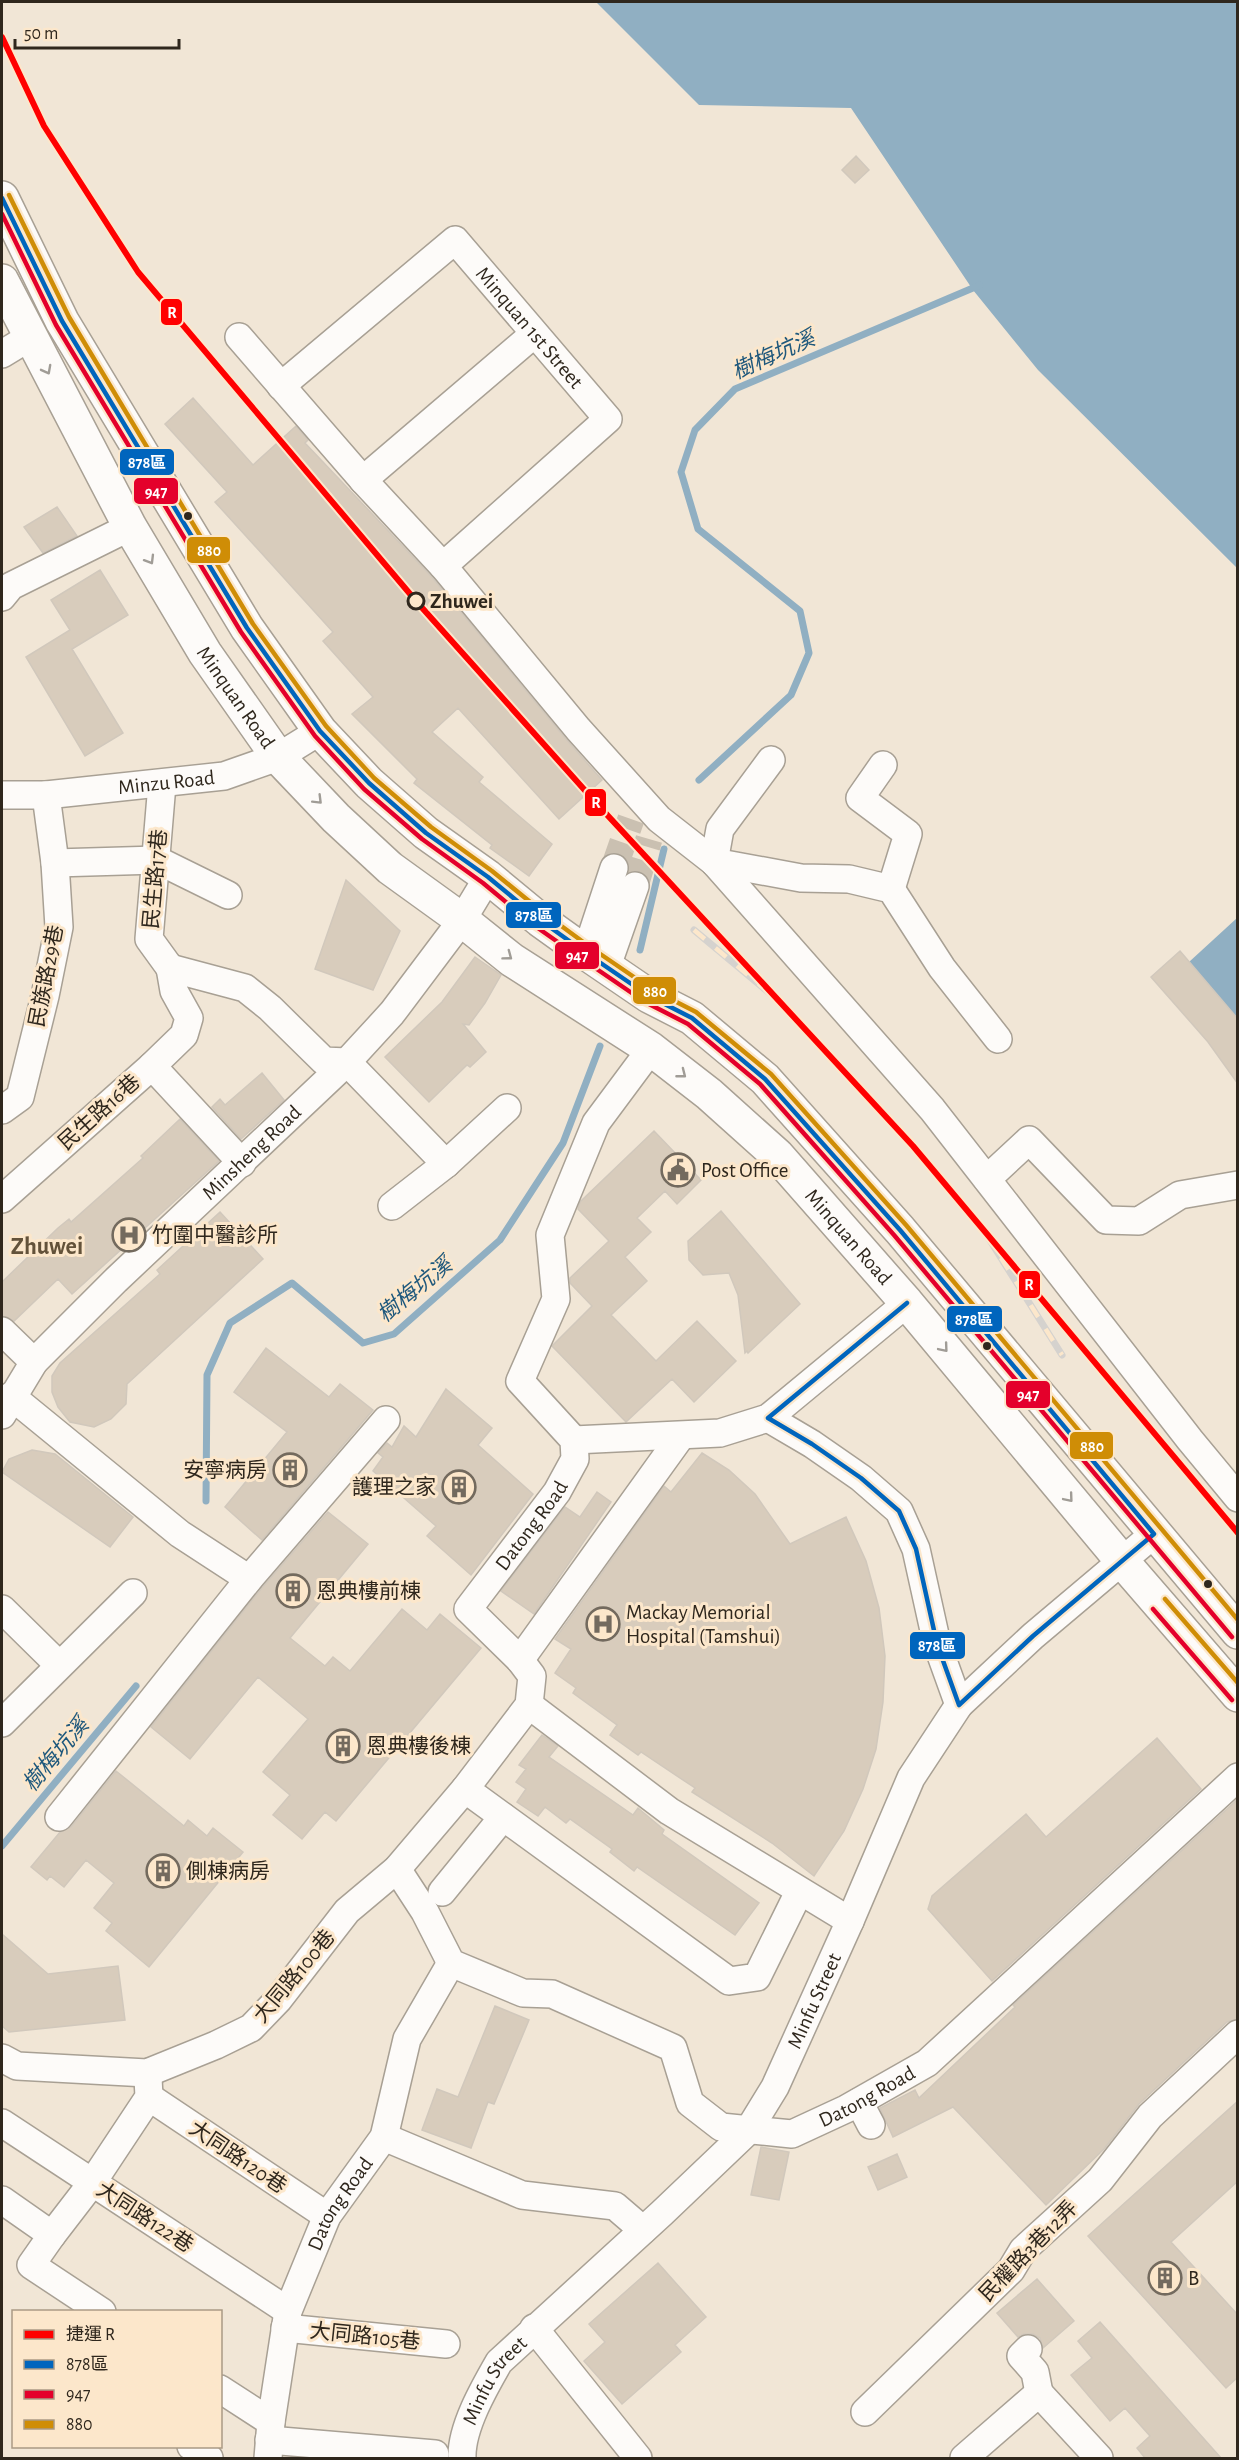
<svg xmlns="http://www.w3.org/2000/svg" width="1239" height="2460" font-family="'Alegreya Sans','Noto Sans TC',sans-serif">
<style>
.water{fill:#90afc2}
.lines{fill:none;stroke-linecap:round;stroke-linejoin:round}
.stream{stroke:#90afc2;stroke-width:7}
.building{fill:#d8ccbc;stroke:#d1c8bc;stroke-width:1.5}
.minor-tunnel{stroke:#cac0b1;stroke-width:27;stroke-dasharray:27 14;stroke-linecap:butt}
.minor-casing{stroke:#a8a094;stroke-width:30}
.major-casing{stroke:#a8a094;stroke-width:36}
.minor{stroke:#fdfbf9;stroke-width:27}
.major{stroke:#fdfbf9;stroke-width:33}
.rail-casing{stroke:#d5d2ce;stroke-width:7}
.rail{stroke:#fce7cb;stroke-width:4.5;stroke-dasharray:14;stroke-linecap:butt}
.bus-1-casing{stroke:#fce7cb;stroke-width:9}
.bus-2-casing{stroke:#fce7cb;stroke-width:9}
.bus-3-casing{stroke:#fce7cb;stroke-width:9}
.bus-1{stroke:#0065bd;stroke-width:4.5}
.bus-2{stroke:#e4002b;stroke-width:4.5}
.bus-3{stroke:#cf8d06;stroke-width:4.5}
.metro-1-casing{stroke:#fce7cb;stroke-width:10}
.metro-1{stroke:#f00;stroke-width:6}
.oneway{stroke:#a09c96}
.bus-dot{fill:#2f271d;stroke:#fce7cb;stroke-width:2}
.stop-dot{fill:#fce7cb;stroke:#2f271d;stroke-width:3}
.labels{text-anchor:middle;stroke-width:6;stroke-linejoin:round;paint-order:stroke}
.street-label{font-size:21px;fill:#2f271d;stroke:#fce7cb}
.stop-label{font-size:21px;font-weight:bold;fill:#2f271d;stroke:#fce7cb;text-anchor:start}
.poi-label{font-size:21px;fill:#2f271d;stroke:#fce7cb;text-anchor:start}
.water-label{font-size:22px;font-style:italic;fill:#1f587c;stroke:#fce7cb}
.quarter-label{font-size:24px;font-weight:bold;fill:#63523a;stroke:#fce7cb}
.line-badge{stroke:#fce7cb;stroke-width:2}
.badge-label{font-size:16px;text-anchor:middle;font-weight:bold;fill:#fff}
</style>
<rect width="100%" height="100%" fill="#f1e6d6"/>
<path class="water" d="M596,2H1237V568L1038,370L973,290L851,108L699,105Z
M1237,918V1019L1189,962Z"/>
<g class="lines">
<path class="stream" d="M699,780L791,695L809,653L800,611L698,529L681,472L695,430L735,389L980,285
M640,950L664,849
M206,1501L207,1375L230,1323L292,1283L363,1343L394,1334L500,1240L563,1143L600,1046
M2,1846L136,1686"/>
</g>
<path class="building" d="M856,156L869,170L855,183L842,170Z
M193,398L253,465L296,426L308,440L305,443L431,576L566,739L602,780L559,819L458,708L432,732L483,777L479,782L552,844L529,876L490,848L492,845L414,783L417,779L352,714L373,697L323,641L333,632L215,502L227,492L165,424Z
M57,507L77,536L43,553L24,527Z
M100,570L128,615L72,649L123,733L85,756L26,657L70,630L51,600Z
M346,880L400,931L373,990L315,969Z
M1180,951L1238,1019V1084L1208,1042L1151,977Z
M475,957L501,975L485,1003L469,1025L463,1024L486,1052L470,1067L467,1065L429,1102L385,1057L442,1002Z
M262,1073L284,1100L241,1139L212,1107L220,1099L225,1105Z
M180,1119L219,1161L72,1294L58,1279L14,1321L2,1316V1282L58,1228L69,1219L71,1222L143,1158L141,1156Z
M654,1131L701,1180L677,1204L665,1191L637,1218L651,1232L625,1257L647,1281L611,1315L656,1361L697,1321L736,1361L694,1402L672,1379L626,1422L552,1346L592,1306L570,1283V1278L609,1241L578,1209L580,1202Z
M721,1211L800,1304L748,1353L747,1351L745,1353L738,1295L729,1273L703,1275L689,1260L688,1241Z
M220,1212L263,1259L127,1384L126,1404L111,1419L94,1427L70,1422L58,1407L52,1392V1376L60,1363L160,1274L157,1270Z
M266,1348L329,1397L340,1384L373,1410L262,1540L225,1507L287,1432L234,1392Z
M446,1389L492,1428L478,1445L533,1494L471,1575L427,1536L436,1526L373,1471L383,1457L378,1453L387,1443L392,1447L404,1426L416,1437Z
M32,1450L55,1454L133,1517L110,1547L2,1472L9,1459Z
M702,1453L729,1470L755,1494L790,1544L846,1517L866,1561L879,1608L885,1656L883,1702L876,1749L863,1789L844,1831L814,1876L772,1843L692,1792L695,1788L641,1752L638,1755L610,1735L617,1725L573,1693L576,1688L555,1673L571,1649L555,1639L664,1486L671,1492Z
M597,1492L611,1502L534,1614L501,1591L565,1507L580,1517Z
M328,1512L368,1544L290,1638L325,1666L333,1657L350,1671L402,1609L427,1630L440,1614L481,1648L336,1821L325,1812L302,1839L273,1815L290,1795L263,1772L308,1719L258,1677L190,1759L151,1727L261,1589Z
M542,1735L558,1746L549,1757L633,1815L638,1808L664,1830L662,1834L759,1903L735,1935L637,1867L634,1871L610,1852L612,1849L570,1819L566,1823L545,1807L538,1816L517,1802L526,1789L516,1782L526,1769L519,1765Z
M1157,1738L1201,1789L992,1981L928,1909L932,1896L1026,1814L1046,1837Z
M116,1771L184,1826L188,1820L207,1836L213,1828L243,1852L149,1967L106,1931L112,1923L94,1908L114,1883L86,1860L64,1887L50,1876L47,1880L31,1867L60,1832L71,1827Z
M1238,1799V2019L1227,2022L1139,2104L1104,2149L1046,2205L953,2107L893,2137L880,2108L915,2090L919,2098L1015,2007L1013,2005Z
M2,1934L48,1974L118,1966L125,2020L9,2032L2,2026Z
M495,2006L529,2020L494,2104L488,2102L471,2148L422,2130L437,2089L458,2097Z
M1238,2101V2181L1171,2242L1238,2315V2377L1226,2388L1088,2236Z
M761,2147L789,2152L779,2200L751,2195Z
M897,2154L907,2177L878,2190L868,2167Z
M658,2263L706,2317L675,2345L681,2352L622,2404L584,2361L605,2342L589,2324Z
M1037,2279L1074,2321L1043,2348L1040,2338L1033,2334H1024L1018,2337L997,2313Z
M1100,2322L1221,2458H1145L1137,2448L1150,2436L1125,2408L1110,2421L1071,2375L1092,2358L1078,2341Z"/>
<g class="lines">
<path class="minor-tunnel" d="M614,868L631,819
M635,886L649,839"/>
<g class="minor-casing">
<g id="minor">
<path d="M239,337L363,480L443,566L578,729L659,819L714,862L932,1109L1190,1440L1238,1498"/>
<path d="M2,354L30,337"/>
<path id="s1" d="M281,386L455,240L608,419L443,566"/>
<path d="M363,480L534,334"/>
<path d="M2,597L11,586L130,527"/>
<path d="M883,765L860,798L908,834L891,889"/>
<path d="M162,784L149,939L170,968"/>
<path id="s2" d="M2,795H46L224,776L278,757L320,731"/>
<path d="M714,862L801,878L849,879L891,889L942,968L998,1039"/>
<path d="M714,862L720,829L771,760"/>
<path d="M55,863L157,860L228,895"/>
<path d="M586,953L614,868"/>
<path d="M607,966L635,886"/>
<path d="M152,1066L184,1035L189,1018L174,991L170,968L245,988L270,1008L324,1061L347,1062L446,1164"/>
<path d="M2,1110L20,1097L45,996L59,927L55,863L46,795"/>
<path d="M987,1179L1029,1140L1106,1220L1139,1221L1180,1195L1238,1185"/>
<path d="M2,1199L152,1066L242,1163"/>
<path d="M392,1206L446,1164L507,1108"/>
<path d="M2,1331L34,1362"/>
<path d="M11,1396L180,1534L249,1579"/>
<path id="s3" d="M2,1415L34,1362L116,1280L347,1062L392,1013L462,920L488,877"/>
<path d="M768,1418L812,1444L861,1478L899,1511L916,1549L937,1644L959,1705"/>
<path d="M574,1440L720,1433L768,1418L907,1303"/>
<path d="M2,1609L59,1665"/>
<path d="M520,1660L681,1436"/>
<path d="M529,1705L669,1811L850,1921"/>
<path d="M2,1723L133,1593"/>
<path d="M465,1789L729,1981L757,1977L799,1892"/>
<path d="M59,1817L249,1579L386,1420"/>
<path id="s4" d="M397,1869L425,1912L451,1963L523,1993L552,1994L673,2048L690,2103L721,2127L792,2134L846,2109L927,2063L1238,1777"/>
<path d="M442,1892L503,1817"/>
<path id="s5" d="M2,2058L17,2066L147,2073L216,2045L251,2028L278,2000L347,1911L397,1869L465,1789L529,1705L532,1676L520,1660L468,1609L557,1492L575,1459L574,1440L520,1381L556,1299L550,1235L596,1123L651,1049"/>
<path d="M149,2097L327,2216"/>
<path d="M859,2102L871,2125"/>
<path d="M2,2123L288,2311"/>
<path d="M384,2137L522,2195L615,2206L643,2230"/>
<path d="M2,2200L52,2235L31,2265L102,2312"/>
<path d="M52,2235L92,2183L149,2097L148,2078"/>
<path d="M285,2328L446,2344"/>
<path d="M534,2328L638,2458"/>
<path d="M1028,2349L1021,2356L1035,2372L1039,2393"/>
<path d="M220,2389L271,2422"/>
<path d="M865,2412L1011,2270L1023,2250L1100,2180L1150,2116L1238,2034"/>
<path d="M269,2440L435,2454"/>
<path d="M191,2446L209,2458"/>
<path id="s6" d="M268,2458L271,2422L288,2311L327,2216L384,2137L407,2039L451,1963"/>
<path id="s7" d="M462,2458C461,2428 484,2388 499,2362L662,2213L748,2131L775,2087L850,1921L911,1778L959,1705L1033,1636L1154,1534"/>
<path d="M964,2458L1039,2393L1099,2458"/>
</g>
</g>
<g class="major-casing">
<g id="major">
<path d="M2,198L62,321L247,628L320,731L369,783L426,833L488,877L540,920L586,953L649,996L692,1018L765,1079L900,1230L1238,1632"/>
<path id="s8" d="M2,281L130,527L205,653L278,757L336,818L390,868L462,920L512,960L651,1049L709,1094L777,1155L907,1303L1122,1561L1238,1695"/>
</g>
</g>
<use href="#minor" class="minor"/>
<use href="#major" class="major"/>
<g class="rail-casing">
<path id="rail" d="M694,930L785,1006
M986,1234L1062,1355"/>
</g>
<use href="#rail" class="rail"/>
<g class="bus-1-casing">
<path id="bus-1" d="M2,198L62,321L247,628L320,731L369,783L426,833L488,877L540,920L586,953L649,996L692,1018L765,1079L900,1230L1154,1534L1033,1636L959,1705L937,1644L916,1549L899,1511L861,1478L812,1444L768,1418
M768,1418L907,1303"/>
</g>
<g class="bus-2-casing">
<path id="bus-2" d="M2,214L56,325L241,632L315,736L364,789L422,839L483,883L535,926L582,959L645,1002L688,1024L760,1084L894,1235L1232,1637
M1153,1609L1232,1700"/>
</g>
<g class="bus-3-casing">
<path id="bus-3" d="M9,195L69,317L253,624L326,726L374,778L431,827L492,871L545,914L590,947L653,990L696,1012L771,1074L906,1225L1238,1620
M1165,1599L1238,1683"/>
</g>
<use href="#bus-1" class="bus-1"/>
<use href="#bus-2" class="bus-2"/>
<use href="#bus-3" class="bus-3"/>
<g class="metro-1-casing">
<path id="metro-1" d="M2,37L44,126L138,272L416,601L598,805L913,1146L1238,1533"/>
</g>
<use href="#metro-1" class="metro-1"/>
</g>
<defs><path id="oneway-chevron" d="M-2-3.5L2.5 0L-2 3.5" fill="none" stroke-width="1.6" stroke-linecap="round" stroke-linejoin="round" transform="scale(1.5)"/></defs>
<g class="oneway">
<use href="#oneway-chevron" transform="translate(47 370) rotate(62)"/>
<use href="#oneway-chevron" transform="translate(150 560) rotate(59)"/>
<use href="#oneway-chevron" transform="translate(318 800) rotate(45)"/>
<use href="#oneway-chevron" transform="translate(508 956) rotate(37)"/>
<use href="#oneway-chevron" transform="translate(682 1074) rotate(38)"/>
<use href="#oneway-chevron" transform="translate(944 1348) rotate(50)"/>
<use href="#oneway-chevron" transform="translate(1069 1498) rotate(50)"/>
</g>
<defs>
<g id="civic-ring" transform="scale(1.725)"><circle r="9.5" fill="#fce7cb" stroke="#736a5e" stroke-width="1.5"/><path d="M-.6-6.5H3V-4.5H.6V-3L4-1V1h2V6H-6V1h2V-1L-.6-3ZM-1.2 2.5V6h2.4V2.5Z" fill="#736a5e"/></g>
<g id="hospital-ring" transform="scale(1.725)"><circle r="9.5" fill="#fce7cb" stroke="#736a5e" stroke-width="1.5"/><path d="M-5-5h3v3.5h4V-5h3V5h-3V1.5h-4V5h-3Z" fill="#736a5e"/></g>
<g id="building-ring" transform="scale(1.725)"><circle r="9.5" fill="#fce7cb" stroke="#736a5e" stroke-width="1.5"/><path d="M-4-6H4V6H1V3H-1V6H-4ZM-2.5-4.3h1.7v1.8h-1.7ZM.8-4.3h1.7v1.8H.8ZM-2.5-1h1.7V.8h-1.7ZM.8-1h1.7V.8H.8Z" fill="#736a5e"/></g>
</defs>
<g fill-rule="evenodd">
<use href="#civic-ring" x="678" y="1170"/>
<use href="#hospital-ring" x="129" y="1235"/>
<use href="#building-ring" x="290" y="1470"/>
<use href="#building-ring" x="459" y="1487"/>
<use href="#building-ring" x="293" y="1591"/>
<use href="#hospital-ring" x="603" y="1624"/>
<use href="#building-ring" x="343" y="1746"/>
<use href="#building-ring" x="163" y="1871"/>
<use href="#building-ring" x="1165" y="2278"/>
</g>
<g class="bus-dot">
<circle cx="188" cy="516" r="5"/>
<circle cx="987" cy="1346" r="5"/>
<circle cx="1208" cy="1584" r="5"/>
</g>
<circle class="stop-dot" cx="416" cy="601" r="8"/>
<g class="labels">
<g class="street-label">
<text dy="7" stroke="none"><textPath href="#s1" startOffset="342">Minquan 1st Street</textPath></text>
<text dy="7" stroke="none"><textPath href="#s8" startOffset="478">Minquan Road</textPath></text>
<text dy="7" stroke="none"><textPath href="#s2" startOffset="165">Minzu Road</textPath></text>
<text transform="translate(155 879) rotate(-85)" y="7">民生路17巷</text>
<text transform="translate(46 976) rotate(-79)" y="7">民族路29巷</text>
<text transform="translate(99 1112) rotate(-42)" y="7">民生路16巷</text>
<text dy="7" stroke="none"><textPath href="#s3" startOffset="364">Minsheng Road</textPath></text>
<text dy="7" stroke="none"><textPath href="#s8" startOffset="1300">Minquan Road</textPath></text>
<text dy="7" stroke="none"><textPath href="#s5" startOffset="915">Datong Road</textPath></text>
<text transform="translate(294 1976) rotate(-50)" y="7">大同路100巷</text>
<text dy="7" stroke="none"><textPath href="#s7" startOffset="590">Minfu Street</textPath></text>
<text dy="7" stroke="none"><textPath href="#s4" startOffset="600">Datong Road</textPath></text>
<text transform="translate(238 2157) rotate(34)" y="7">大同路120巷</text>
<text dy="7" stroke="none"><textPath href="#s6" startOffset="268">Datong Road</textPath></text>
<text transform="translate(145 2217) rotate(33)" y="7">大同路122巷</text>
<text transform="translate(1028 2251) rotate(-46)" y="7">民權路3巷12弄</text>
<text transform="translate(365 2336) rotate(6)" y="7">大同路105巷</text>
<text dy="7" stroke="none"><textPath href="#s7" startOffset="86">Minfu Street</textPath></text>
</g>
<g class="stop-label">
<text x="430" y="608">Zhuwei</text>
</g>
<g class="poi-label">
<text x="701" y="1177">Post Office</text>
<text x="152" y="1242">竹圍中醫診所</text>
<text x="267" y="1477" text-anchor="end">安寧病房</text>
<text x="436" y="1494" text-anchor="end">護理之家</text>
<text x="316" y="1598">恩典樓前棟</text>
<text x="626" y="1619">Mackay Memorial<tspan x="626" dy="24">Hospital (Tamshui)</tspan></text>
<text x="366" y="1753">恩典樓後棟</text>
<text x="186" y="1878">側棟病房</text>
<text x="1188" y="2285">B</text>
</g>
<g class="water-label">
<text transform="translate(773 354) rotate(-24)" y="8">樹梅坑溪</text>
<text transform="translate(414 1289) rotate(-39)" y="8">樹梅坑溪</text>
<text transform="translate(55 1754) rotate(-50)" y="8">樹梅坑溪</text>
</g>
<g class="quarter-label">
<text x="47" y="1254">Zhuwei</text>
</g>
</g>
<g class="line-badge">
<rect x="160" y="298" width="23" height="28" rx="6" fill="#f00"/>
<rect x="119" y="448" width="56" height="28" rx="6" fill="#0065bd"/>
<rect x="133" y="477" width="46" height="28" rx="6" fill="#e4002b"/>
<rect x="186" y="536" width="45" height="28" rx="6" fill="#cf8d06"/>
<rect x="584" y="788" width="23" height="29" rx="6" fill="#f00"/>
<rect x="505" y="901" width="57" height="28" rx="6" fill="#0065bd"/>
<rect x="554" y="941" width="46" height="29" rx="6" fill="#e4002b"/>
<rect x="632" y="976" width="45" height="29" rx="6" fill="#cf8d06"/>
<rect x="1018" y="1270" width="23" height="29" rx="6" fill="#f00"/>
<rect x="946" y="1305" width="57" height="28" rx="6" fill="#0065bd"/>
<rect x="1005" y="1380" width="46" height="29" rx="6" fill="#e4002b"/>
<rect x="1069" y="1431" width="45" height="29" rx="6" fill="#cf8d06"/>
<rect x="909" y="1631" width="57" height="29" rx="6" fill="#0065bd"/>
</g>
<g class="badge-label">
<text x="172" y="318">R</text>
<text x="147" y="468">878區</text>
<text x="156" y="497">947</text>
<text x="209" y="556">880</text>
<text x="596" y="808">R</text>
<text x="534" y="921">878區</text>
<text x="577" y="961">947</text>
<text x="655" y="997">880</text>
<text x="1029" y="1290">R</text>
<text x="974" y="1325">878區</text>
<text x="1028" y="1400">947</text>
<text x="1092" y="1452">880</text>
<text x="937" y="1651">878區</text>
</g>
<rect width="1239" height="2460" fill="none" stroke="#2f271d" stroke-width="6"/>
<rect x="12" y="2310" width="210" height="138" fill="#fce7cb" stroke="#aa9a85" stroke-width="1.5"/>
<rect x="24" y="2330" width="30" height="9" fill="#ff0000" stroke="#aa9a85" stroke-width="1.5"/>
<text x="66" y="2340" font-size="18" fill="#2f271d">捷運 R</text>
<rect x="24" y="2360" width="30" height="9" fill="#0065bd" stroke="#aa9a85" stroke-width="1.5"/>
<text x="66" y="2370" font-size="18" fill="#2f271d">878區</text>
<rect x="24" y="2390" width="30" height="9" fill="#e4002b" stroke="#aa9a85" stroke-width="1.5"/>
<text x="66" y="2400" font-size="18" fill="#2f271d">947</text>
<rect x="24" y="2420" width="30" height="9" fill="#cf8d06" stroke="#aa9a85" stroke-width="1.5"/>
<text x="66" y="2430" font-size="18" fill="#2f271d">880</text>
<path d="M15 39v9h164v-9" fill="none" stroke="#2f271d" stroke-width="3"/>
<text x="24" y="39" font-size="18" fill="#2f271d" stroke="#fce7cb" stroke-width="4.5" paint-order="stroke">50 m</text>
</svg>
